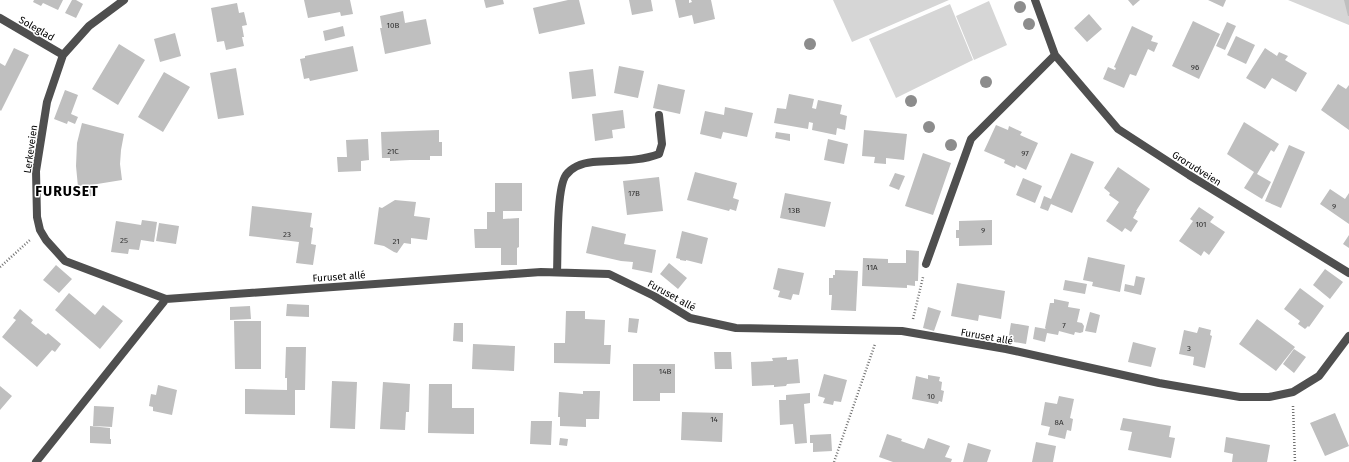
<svg xmlns="http://www.w3.org/2000/svg" width="1349" height="462" font-family="'Fira Sans',sans-serif">
<style>
.green{fill:#d6d6d6}
.building{fill:#bfbfbf}
.lines{fill:none;stroke-linecap:round;stroke-linejoin:round}
.path{stroke:#717171;stroke-width:2.5;stroke-dasharray:1 2;stroke-linecap:butt}
.street{stroke:#4f4f4f;stroke-width:8}
.tree{fill:#8c8c8c}
.labels{text-anchor:middle;stroke-width:3;stroke-linejoin:round;paint-order:stroke}
.number-label{font-size:8px;fill:#303030}
.street-label{font-size:10px;fill:#000;stroke:#fff}
.district-label{font-size:14px;font-weight:bold;letter-spacing:1px;fill:#000;stroke:#fff}
</style>
<rect width="100%" height="100%" fill="#fff"/>
<path class="green" d="M833,0H949L852,42Z
M1288,0H1349V25Z
M989,1L1007,45L974,60L956,16Z
M950,4L973,60L896,98L869,39Z"/>
<path class="building" d="M34,0H63L58,10L43,3L41,6L33,2Z
M72,0H76L83,4L76,18L65,13Z
M304,0H350L353,14L341,16L340,12L308,18Z
M484,0H503L504,4L486,8Z
M568,0H579L585,24L539,34L533,8Z
M629,0H651L653,11L632,15Z
M675,0H689V3L692,2L691,0H711L715,19L694,24L692,15L679,18Z
M1128,0H1140L1133,6Z
M1208,0H1226L1223,7Z
M1344,0H1349V16H1348Z
M237,3L239,13L244,12L247,25L242,26L244,37H242L244,46L226,50L224,41L217,42L211,8Z
M403,11L405,23L426,19L431,44L385,54L380,28H382L380,16Z
M1089,14L1102,29L1087,42L1074,28Z
M1193,21L1220,34L1199,79L1172,66Z
M1227,22L1236,26L1225,50L1216,46Z
M343,26L345,36L325,41L323,31Z
M1132,26L1153,36L1151,41L1158,43L1154,52L1148,49L1136,76L1130,74L1124,88L1103,79L1108,67L1115,70L1116,68L1114,67Z
M175,33L181,56L160,62L154,39Z
M1236,36L1255,45L1246,64L1227,55Z
M119,44L145,60L118,105L92,89Z
M353,46L358,71L310,81L309,78L304,79L300,59L305,58V56Z
M14,48L29,55L1,111L0,110V63L5,66Z
M1265,48L1277,56L1279,52L1288,56L1285,60L1307,73L1296,92L1272,78L1265,89L1246,78Z
M619,66L644,71L638,98L614,93Z
M236,68L244,115L218,119L210,73Z
M593,69L596,96L572,99L569,72Z
M164,72L190,87L163,132L138,117Z
M658,84L685,90L680,114L653,108Z
M1338,84L1346,89L1349,85V130L1321,110Z
M65,90L78,95L71,114L78,117L75,124L68,121L67,124L54,119Z
M789,94L814,99L812,108L816,109L818,100L842,105L840,114L847,116L845,130L837,128L836,135L812,130L813,123L809,122L808,129L774,123L777,108L786,109Z
M725,107L753,113L747,137L723,132L721,139L700,134L705,111L724,115Z
M623,110L625,128L612,130L613,138L595,141L592,114Z
M1244,122L1279,144L1274,152L1271,150L1257,174L1271,182L1262,199L1244,188L1254,172L1227,154Z
M82,123L124,134L121,150L120,164L122,180L91,185L92,196L85,197L83,186L78,187L76,166L77,143Z
M996,125L1008,130L1009,126L1022,132L1020,135L1038,143L1026,170L1016,165L1015,168L1004,163L1005,160L984,151Z
M439,130V142H442V156H430V160H410L390,161V158H382L381,132Z
M864,130L907,134L904,160L886,158V164L874,163L875,157L862,156Z
M776,132L790,134V141L775,138Z
M368,139L369,160L361,161V171L338,172L337,157H347L346,140Z
M828,139L848,144L844,164L824,160Z
M1289,145L1305,152L1281,208L1265,201Z
M923,153L951,163L933,215L905,206Z
M1071,153L1094,162L1072,213L1051,204L1048,211L1040,208L1044,196L1051,199Z
M1118,167L1150,189L1136,211H1137L1133,218L1138,221L1131,232L1125,228L1122,232L1106,221L1119,202L1109,195L1110,193L1104,188Z
M695,172L737,183L733,198L739,200L736,211L730,209L729,211L687,200Z
M895,173L905,176L899,190L889,186Z
M659,177L663,211L627,215L623,181Z
M1023,178L1042,186L1035,203L1016,195Z
M495,183H522V211H503V219L519,218V247L517,248V265H501V248H475L474,229H487V212H495Z
M1330,189L1345,199L1349,193V224L1320,204Z
M785,193L831,202L825,227L780,218Z
M395,200L416,202L414,216L430,218L427,240L411,238V244L404,243L397,253L394,252L384,246L374,244L379,207L382,208Z
M252,206L312,213L310,227L313,228L311,244L316,245L313,265L296,263L299,242L249,236Z
M1199,207L1214,217L1210,222L1225,232L1209,255L1204,251L1201,256L1179,241L1193,221L1190,219Z
M142,220L157,222L154,242L141,240L139,250L129,249L128,254L111,252L116,221L141,225Z
M992,220V245L959,246V238H956V230H959V221Z
M159,223L179,226L176,244L156,241Z
M592,226L626,234L624,244L656,250L652,273L632,269L633,262L621,261L586,253Z
M682,231L708,238L702,264L686,260V261L680,260V259L676,258Z
M1349,235V248L1343,244Z
M906,250L919,251L918,281H915V286L907,285V288L862,286L863,258L888,259V263H906Z
M1088,257L1125,265L1120,292L1092,286L1093,282L1083,280Z
M669,263L687,278L678,289L660,274Z
M56,265L72,279L59,293L43,280Z
M778,268L804,273L799,295L793,294L791,300L778,297L780,291L773,289Z
M1325,269L1343,282L1330,299L1313,285Z
M835,270L858,271L856,311L831,310L832,295H829V278H833V275H835Z
M1136,276L1145,278L1141,295L1124,291L1125,284L1134,286Z
M1065,280L1087,284L1085,294L1063,290Z
M957,283L1005,291L1001,319L979,315L978,321L951,316Z
M1300,288L1324,306L1309,327L1308,326L1305,329L1298,324L1300,321L1284,309Z
M69,293L95,315L103,305L123,321L100,349L55,310Z
M1054,299L1069,302L1068,307L1080,309L1077,322L1082,323L1084,326L1083,332L1080,333L1075,332L1074,335L1059,331L1058,335L1047,333L1045,342L1033,339L1035,327L1046,329L1045,328L1050,303H1054Z
M287,304L309,305V317L286,316Z
M250,306L251,319L230,320V307Z
M928,307L941,311L934,331L923,328Z
M20,309L33,320L31,323L46,335L48,333L61,344L55,352L52,350L37,367L2,337L16,320L13,318Z
M566,311H585V319L605,320L604,345H611L610,364L554,363V343H565Z
M1090,312L1100,315L1096,333L1085,331Z
M629,318L639,319L637,333L628,332Z
M1257,319L1295,347L1276,371L1239,344Z
M234,321H261V369H235Z
M454,323H463V342L453,341Z
M1011,323L1029,326L1026,344L1008,341Z
M1199,327L1211,330L1210,335L1212,336L1205,368L1193,365L1194,357L1179,354L1184,330L1197,333Z
M1133,342L1156,348L1151,367L1128,362Z
M473,344L515,346L514,371L472,369Z
M286,347H306L305,390H295V415L245,414V389L287,390V378H285Z
M1294,349L1306,357L1294,373L1283,364Z
M714,352H731L732,369H715Z
M787,357V360L798,359L800,383L787,384L786,386L774,387V385L752,386L751,362L773,361L772,358Z
M633,364H675V393H660V401H633Z
M824,374L847,380L841,402L834,401L833,405L823,403L825,398L818,396Z
M928,375L940,377L939,381L942,382L941,390L944,391L942,402L939,401L938,404L912,399L916,376L928,379Z
M332,381L357,382L355,429L330,428Z
M383,382L410,384L409,412H406L405,430L380,429Z
M429,384H452V408H474V434L428,433Z
M158,385L177,390L172,415L153,411V407L149,406L151,394L156,395Z
M0,386L12,396L0,410Z
M583,391H600L599,419H586V427L560,426V417H558L559,392L583,394Z
M810,393V403L804,404L807,443L795,444L793,424L780,425L779,400H786V395Z
M1059,396L1074,399L1070,418L1073,419L1071,431L1067,430L1065,439L1048,435L1050,427L1041,425L1045,402L1057,404Z
M94,406L114,407L112,427L93,426Z
M682,412L723,413L722,442L681,440Z
M1335,413L1349,446L1325,456L1310,423Z
M1123,418L1171,426L1169,437L1175,438L1171,458L1128,450L1132,432L1120,430Z
M531,421H552L551,445L530,444Z
M90,426L110,428V439H111V444L90,443Z
M831,434L832,451L813,452V443H810V435Z
M887,434L902,439L901,441L924,449L928,438L950,446L945,457L952,459L951,462H893L879,457Z
M1226,437L1270,445L1267,462H1232L1233,454L1224,452Z
M560,438L568,439L567,446L559,445Z
M1036,442L1056,446L1053,462H1032Z
M968,443L991,450L987,462H963Z"/>
<g class="lines">
<path class="path" d="M0,267L30,240
M913,319L923,277
M1293,406L1295,462
M834,462L875,344"/>
<path class="street" d="M124,0L89,26L63,55L47,102L36,171L37,217L40,230L46,240L65,261L166,299
M1035,0L1055,55L1118,129L1189,175L1349,273
M0,18L63,55
M926,264L971,139L1055,55
M557,272C558,252 556,189 566,175C572,167 583,163 593,162C615,160 638,162 659,154L662,144L659,115
M36,462L166,299L541,272L609,274L654,296L690,318L736,328L902,331L1006,349L1159,383L1240,397H1269L1293,392L1319,376L1349,336"/>
</g>
<g class="tree">
<circle cx="1020" cy="7" r="6"/>
<circle cx="1029" cy="24" r="6"/>
<circle cx="810" cy="44" r="6"/>
<circle cx="986" cy="82" r="6"/>
<circle cx="911" cy="101" r="6"/>
<circle cx="929" cy="127" r="6"/>
<circle cx="951" cy="145" r="6"/>
</g>
<g class="labels">
<g class="number-label">
<text x="393" y="28">10B</text>
<text x="1195" y="70">96</text>
<text x="393" y="154">21C</text>
<text x="1025" y="156">97</text>
<text x="634" y="196">17B</text>
<text x="1334" y="209">9</text>
<text x="794" y="213">13B</text>
<text x="1201" y="227">101</text>
<text x="983" y="233">9</text>
<text x="287" y="237">23</text>
<text x="124" y="243">25</text>
<text x="396" y="244">21</text>
<text x="872" y="270">11A</text>
<text x="1064" y="328">7</text>
<text x="1189" y="351">3</text>
<text x="665" y="374">14B</text>
<text x="931" y="399">10</text>
<text x="714" y="422">14</text>
<text x="1059" y="425">8A</text>
</g>
<g class="street-label">
<text transform="translate(37 28) rotate(30)" y="4">Soleglad</text>
<text transform="translate(30 149) rotate(-82)" y="4">Lerkeveien</text>
<text transform="translate(1197 168) rotate(32)" y="4">Grorudveien</text>
<text transform="translate(339 276) rotate(-4)" y="4">Furuset allé</text>
<text transform="translate(672 295) rotate(29)" y="4">Furuset allé</text>
<text transform="translate(987 336) rotate(10)" y="4">Furuset allé</text>
</g>
<g class="district-label">
<text x="67" y="196">FURUSET</text>
</g>
</g>
</svg>
